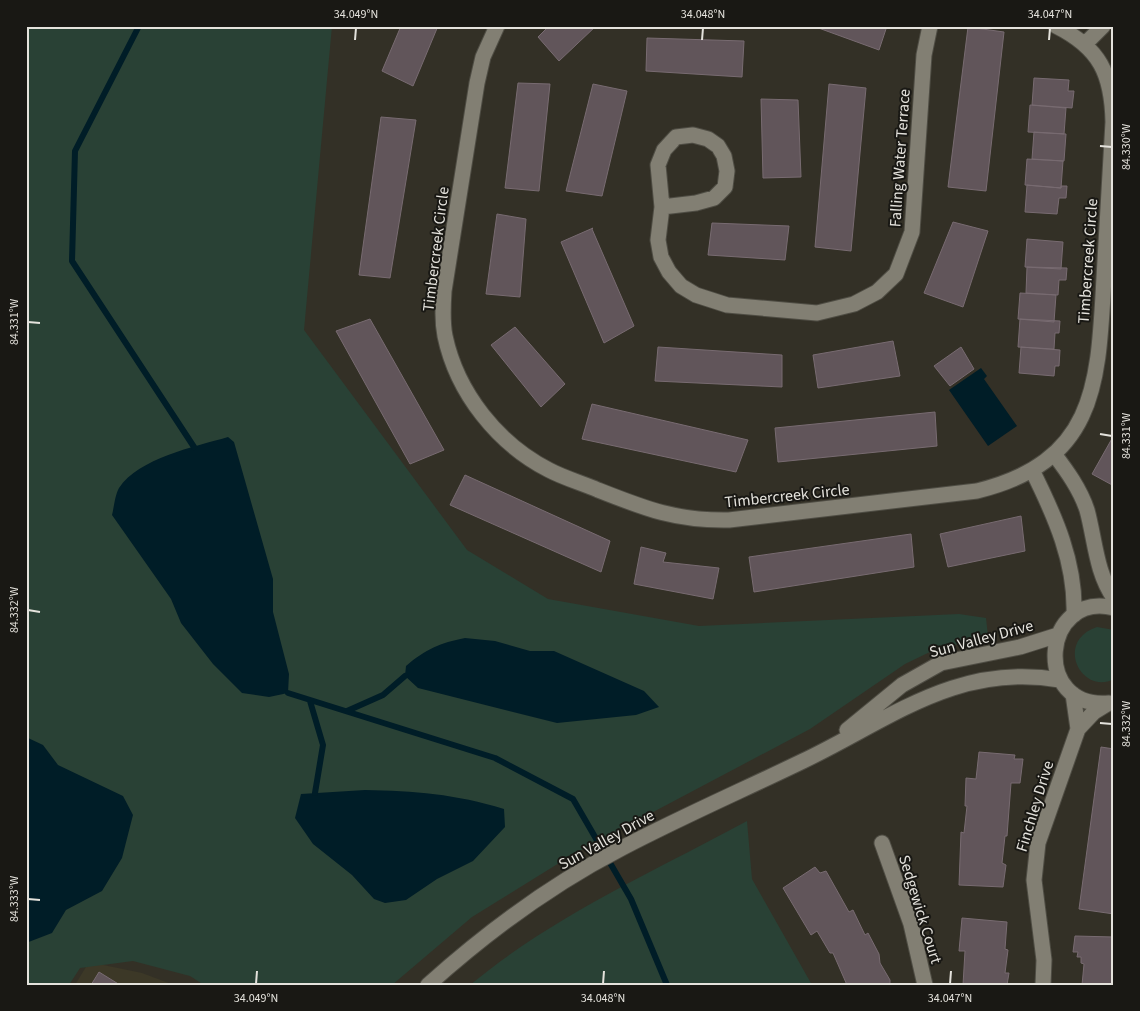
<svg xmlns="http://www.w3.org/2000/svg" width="1140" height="1011" font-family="'Source Sans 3',sans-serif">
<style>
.built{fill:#3c3827}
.green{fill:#294135}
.water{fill:#001d27}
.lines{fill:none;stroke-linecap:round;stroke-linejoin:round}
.stream{stroke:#001d27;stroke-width:6}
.building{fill:#61555a;stroke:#786b71}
.minor-casing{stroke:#4f4d44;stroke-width:17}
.minor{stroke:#827f73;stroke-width:15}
.ticks{fill:none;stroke:#e4e2dc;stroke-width:2}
.labels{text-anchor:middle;stroke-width:4;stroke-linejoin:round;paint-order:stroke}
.street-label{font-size:16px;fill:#e4e2dc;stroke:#191814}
.neatline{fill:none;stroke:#e4e2dc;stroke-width:2}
.ticks-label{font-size:12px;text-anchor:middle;fill:#e4e2dc}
</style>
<rect width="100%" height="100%" fill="#333026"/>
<path class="built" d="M89,962L142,973L174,985H75Z"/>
<path class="green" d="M26,26H332L304,330L467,550L548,599L699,626L959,614L986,618L988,636L932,651L905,664L810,729L572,855L472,917L392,985H204L190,976L133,961L80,968L69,985H26Z
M1097,627L1114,630V679C1081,696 1054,641 1097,627Z
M747,821L752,879L812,985H470C553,916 653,872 747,821Z"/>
<path class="water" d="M981,368L987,376L984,379L1017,426L988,446L949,390Z
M228,437L234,442L273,579V612L289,674L288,693L269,697L242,693L213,664L181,623L171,599L112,515C114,507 115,495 119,488C139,458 194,447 228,437Z
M465,638L495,641L530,651H554L644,691L659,707L636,715L557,723L418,688L405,676L406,666C426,649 440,643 465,638Z
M26,737L43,745L58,765L123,796L133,815L122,858L102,891L66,910L52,933L26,943Z
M365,790C414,791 456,794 504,809L505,827L473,861L437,879L406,900L385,903L374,899L352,875L313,844L295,818L301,794Z"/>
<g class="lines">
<path class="stream" d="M139,26L75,151L72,261L194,447
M288,693L495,758L573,799L631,899L667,985
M310,701L323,745L315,793
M347,711L383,695L405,676"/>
</g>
<path class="building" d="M401,26H438L413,86L382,71Z
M549,26H596L559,61L538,37Z
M813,26H887L879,50Z
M968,27L1004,32L986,191L948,187Z
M647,38L744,41L742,77L646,71Z
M1034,78L1069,80L1068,91H1074L1072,108L1032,105Z
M518,83L550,84L539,191L505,188Z
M593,84L627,91L602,196L566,191Z
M829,84L866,88L851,251L815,247Z
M761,99L798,100L801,177L763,178Z
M1030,105L1066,108L1064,134L1028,132Z
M381,117L416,120L390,278L359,275Z
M1034,132L1066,134L1064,161L1032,159Z
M1027,159L1063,161L1061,188L1025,185Z
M1027,185L1061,188V186H1067L1066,198H1059L1057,214L1025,212Z
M497,214L526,219L520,297L486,294Z
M953,222L988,231L963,307L924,293Z
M712,223L789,226L785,260L708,255Z
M593,228L592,229L634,326L604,343L561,242Z
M1027,239L1063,242L1061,269L1025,267Z
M1027,267L1067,268L1066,280H1059L1058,295L1026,293Z
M1020,293L1056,295L1054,322L1018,319Z
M370,319L444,450L410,464L336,331Z
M1020,319L1060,321L1059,333H1055L1054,349L1018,347Z
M515,327L565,384L541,407L491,345Z
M893,341L900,376L818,388L813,355Z
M658,347L782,355V387L655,381Z
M961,347L974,369L950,386L934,366Z
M1021,347L1060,350L1059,366H1055L1054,376L1019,373Z
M592,404L748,440L736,472L582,439Z
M935,412L937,446L778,462L775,428Z
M1114,435V486L1092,474Z
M465,475L610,541L601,572L450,505Z
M1021,516L1025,551L948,567L940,534Z
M911,534L914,567L754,592L749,557Z
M641,547L666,553L663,562L719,568L713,599L634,584Z
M1101,747L1114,749V914L1079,909Z
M979,752L1015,755L1014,759H1023L1020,783H1011L1007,836H1005L1002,863L1006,865L1003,887L959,885L961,832L964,833L967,806H965L966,778L976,779Z
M815,867L820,873L826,871L849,912L853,910L865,935L868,933L879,954L880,963L890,980V985H847L833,953H830L817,931L811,935L783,888Z
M962,918L1007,922L1005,949L1008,950L1005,973H1009L1007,985H963L965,951H959Z
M1075,936L1114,937V985H1082L1084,964L1081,963V957H1077L1078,952H1073Z
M99,972L120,985H91Z"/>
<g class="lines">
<g class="minor-casing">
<path id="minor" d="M497,26L483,57L477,83L444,291C443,306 442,321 445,336C457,393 498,444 549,470C564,478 582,483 598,490C646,509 676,521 729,520L977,491C1098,461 1098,382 1104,278C1107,226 1110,174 1113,122C1112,74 1100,48 1056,26
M1086,43L1103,26
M662,207L696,203L714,198L725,187L727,171L724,156L718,146L708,139L693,135L676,137L664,150L658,165L662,207L658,240L661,257L669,272L681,286L696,295L727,305L817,313L854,304L877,292L896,274L912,232L924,55L930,26
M1054,454C1067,471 1080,489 1087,510C1095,539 1096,573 1114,598
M1032,470C1055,516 1076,563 1074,615
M1073,694L1078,729
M1109,703C1031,710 1042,590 1114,608
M847,730L902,685L941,663L1020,647L1058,635
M882,843L911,924L925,985
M428,985C487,932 552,884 622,848C681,817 743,790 803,761C889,720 957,662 1060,680
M1043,985L1044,960L1034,880L1038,843L1078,729L1094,712L1107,704"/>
</g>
<use href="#minor" class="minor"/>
</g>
<path class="ticks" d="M355,40L356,28M702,40L703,28M1049,40L1050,28M1100,146L1112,147M28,322L40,323M1100,434L1112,436M28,610L40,612M1100,723L1112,724M28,899L40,900M256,984L257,971M603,984L604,971M950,984L951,971"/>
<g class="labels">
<g class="street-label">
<text transform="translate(899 158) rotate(-86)" y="6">Falling Water Terrace</text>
<text transform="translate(435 249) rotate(-83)" y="6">Timbercreek Circle</text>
<text transform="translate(1087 261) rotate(-86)" y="6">Timbercreek Circle</text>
<text transform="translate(787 495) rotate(-6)" y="6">Timbercreek Circle</text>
<text transform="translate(981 638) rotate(-15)" y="6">Sun Valley Drive</text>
<text transform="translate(1034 806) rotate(-73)" y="6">Finchley Drive</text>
<text transform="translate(606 839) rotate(-29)" y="6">Sun Valley Drive</text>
<text transform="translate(921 909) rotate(73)" y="6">Sedgewick Court</text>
</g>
</g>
<rect width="1140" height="1011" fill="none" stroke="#191814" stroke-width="55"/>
<rect x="28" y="28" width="1084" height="956" class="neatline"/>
<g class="ticks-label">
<text x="356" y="18">34.049°N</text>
<text x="703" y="18">34.048°N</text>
<text x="1050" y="18">34.047°N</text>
<text transform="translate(1126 147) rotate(-90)" y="4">84.330°W</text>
<text transform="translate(14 322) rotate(-90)" y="4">84.331°W</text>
<text transform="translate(1126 436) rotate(-90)" y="4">84.331°W</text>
<text transform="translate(14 610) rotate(-90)" y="4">84.332°W</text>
<text transform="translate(1126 724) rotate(-90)" y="4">84.332°W</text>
<text transform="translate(14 899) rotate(-90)" y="4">84.333°W</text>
<text x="256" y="1002">34.049°N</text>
<text x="603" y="1002">34.048°N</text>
<text x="950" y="1002">34.047°N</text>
</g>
</svg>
